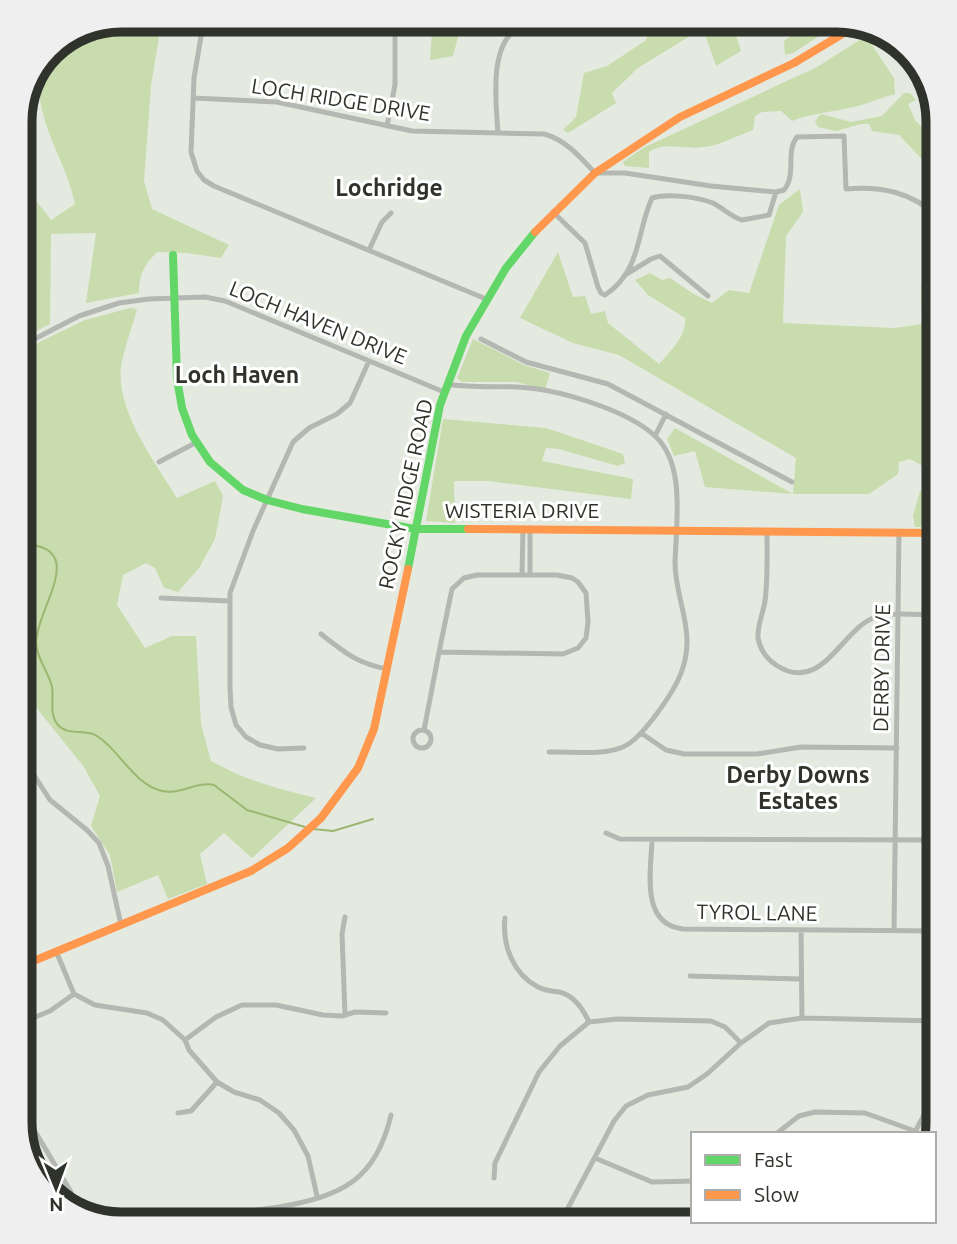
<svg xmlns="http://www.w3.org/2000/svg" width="957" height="1244" font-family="Ubuntu,sans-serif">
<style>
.green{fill:#c8dcad}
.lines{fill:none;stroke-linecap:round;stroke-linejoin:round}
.stream{stroke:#9cb671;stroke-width:2}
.street{stroke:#b4b7b2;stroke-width:5}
.fast{stroke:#63d668;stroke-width:8}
.slow{stroke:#ff974d;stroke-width:8}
.labels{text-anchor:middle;stroke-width:6;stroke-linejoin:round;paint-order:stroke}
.street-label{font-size:21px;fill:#2f332b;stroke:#fff}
.neighbourhood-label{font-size:23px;font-weight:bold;fill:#2f332b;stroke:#fff}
.rim{fill:none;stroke:#2f332b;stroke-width:9}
</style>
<rect width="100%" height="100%" fill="#e5eae0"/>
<path class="green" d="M121,19H162L151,85L144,181L152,209L229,245L221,258L187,253L157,252C144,265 139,275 139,293L86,303L96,233L51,234L50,324L19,340V178L51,220L75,204C66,159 34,122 40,74C41,65 49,54 54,45Z
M433,19H463L453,56L430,60Z
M657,19H731L741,51L716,66L703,28L638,68L612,93L616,103L568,133L563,130L576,117L584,73L607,66L645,41Z
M813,19L844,20L793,53L785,55L784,41Z
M866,36L894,78L895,94C882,97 870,103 858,106C836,112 814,112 792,121L781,111L762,112L755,116L753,130C739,135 718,146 704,147C685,150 666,141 649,152V168L625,166L623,162L643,148L817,67Z
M904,93H910L916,100L908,104L915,120L938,145V176L899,135L872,131L869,124H861L836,131L818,127L815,121L821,114L851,122L882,116Z
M800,189L803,212L786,236L783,323L895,328L922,324L921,285L929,283L934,330L938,336V468L923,466L910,459L899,462L898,474L869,494H794L705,487L695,451L674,456L667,439L675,428L793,494L796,458L619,355L573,343L520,318L558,252L573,297L585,296L591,314L605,311L608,323L659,364C670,351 687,336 685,318L648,295L635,280L650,273L662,280L670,278L692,293L712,303L729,290L749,293L779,205Z
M130,308L137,309C132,328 124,348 121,367C116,411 155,462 177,498L215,481L223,496L215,539L199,568L178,592L164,588L155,568L146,563L123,575L117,605L145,648L172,636H196L201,724L211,761C245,780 278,789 316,798L252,858L224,833L200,854L207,884L168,899L158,875L117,892L110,855L91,826L100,796L84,767L19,686V655L27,625L24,592L19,572V352L85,320Z
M473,339L524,365L550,373L545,390L517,382H462L457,378Z
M443,419L546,428L623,454L625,463L618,466L559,449L546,448L542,461L633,479L631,499L488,481H454L455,523L426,521Z
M920,491L938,492V527H915L913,516Z
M936,648H938V783L928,782Z"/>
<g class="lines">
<path class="stream" d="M19,260C41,226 39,208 19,174
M19,544C92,544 37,607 36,642C36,658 49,672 52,687C54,699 49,713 57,724C68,737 85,728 97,736C120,750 133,784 162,791C180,795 197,781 214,785L247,810L305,827
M313,829L333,831L373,819"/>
<path class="street" d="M204,19L194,78L191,152L197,171L204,180L214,186L486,299
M193,98L277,102L412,131L544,134C566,140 580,157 595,173H625L711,186L776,192L784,190C797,174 785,152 797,137L844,136L846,189C881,186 912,192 938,217
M387,126L395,85V19
M498,133C496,102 487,35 526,25C546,20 567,23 587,19
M553,212L585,243L598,287L601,293L605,295C642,270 636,233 652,198C668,193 697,197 713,203C723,208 731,217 742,220L769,215L776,192
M369,250L382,222L391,213
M625,275L651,259L660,256L708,296
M481,339L526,362L608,384L792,482
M19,347L79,316L119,303L149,299L205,297L225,301L444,392
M447,384C470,388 493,386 516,387C554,388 626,409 655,436C686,464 676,524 675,563C675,590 687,615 687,641C687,652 685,663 681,673C674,692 642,739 623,747C602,756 572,751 549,752
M655,436L666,414
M159,462L197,442
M767,531C767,554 768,578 765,601C763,614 757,626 758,638C760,649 767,659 776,665C821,695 841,631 873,618C892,611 918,615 938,615
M477,575H557L572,578L578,582L586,593L588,622L586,638L578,648L563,654L439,652L452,589L464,578Z
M522,575L523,528
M530,575V528
M161,598L229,601
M321,634C345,653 358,664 388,669
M413 739a9 9 0 1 1 18 0a9 9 0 1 1-18 0Z
M424,730L439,652
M641,733L666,750L684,754H757L801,747L897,748
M304,748L278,749L260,745L246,737L236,725L231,707L230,687V593L253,531L293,442L309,428L337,414L350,403L369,361
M19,752L50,800L87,830L99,843L108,866L121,925
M19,779L30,773
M606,833L620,839L938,840
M652,840C651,871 640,924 683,929L938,931
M345,917L342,934L345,1014
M505,918C502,945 513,974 538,987C546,991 552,991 559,992C574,995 583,1009 589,1022
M801,930L802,1018
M894,931L899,532
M56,951L74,994L95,1005L147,1013L163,1020L185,1040L189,1050L217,1082L234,1092L260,1100L279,1113L294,1130L308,1156L317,1196
M690,976L800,979
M28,1020L50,1011L74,994
M185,1040L216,1017L242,1005H276L323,1015L342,1016L355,1012L386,1013
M19,1091L26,1104V1116L71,1192
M178,1113L191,1111L217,1082
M776,1134L799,1116L815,1112L865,1113L915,1131
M914,1134L926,1111L938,1095
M595,1158L652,1182L693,1181
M494,1178L495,1163L539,1072L560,1046L589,1022L617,1019L711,1021L725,1027L741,1043
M212,1225C232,1210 255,1211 279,1207C342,1196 376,1180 391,1115
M559,1225L614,1121L626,1106L648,1095L688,1087L707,1074L741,1043L769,1023L802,1018L938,1021"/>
<path class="fast" d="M173,255L177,379L182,408L192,435L210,462L243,490L267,500L302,509L415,529H468
M408,569L440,405L466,336L506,268L535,232"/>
<path class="slow" d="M881,31L927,85
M535,232L595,173L680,117L794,63L859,24
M468,529L938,533
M19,967L251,871L288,848L321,818L358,768L374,729L408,569"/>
</g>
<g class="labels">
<g class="street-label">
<text transform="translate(341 100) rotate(9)" y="7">LOCH RIDGE DRIVE</text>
<text transform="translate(318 323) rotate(22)" y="7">LOCH HAVEN DRIVE</text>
<text transform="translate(406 494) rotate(-78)" y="7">ROCKY RIDGE ROAD</text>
<text x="522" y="518">WISTERIA DRIVE</text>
<text transform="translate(882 668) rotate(-89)" y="7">DERBY DRIVE</text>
<text transform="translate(757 913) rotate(1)" y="7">TYROL LANE</text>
</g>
<g class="neighbourhood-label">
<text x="389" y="196">Lochridge</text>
<text x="237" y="383">Loch Haven</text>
<text x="798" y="783">Derby Downs<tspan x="798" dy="26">Estates</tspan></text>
</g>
</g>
<path d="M0 0H957V1244H0ZM121 32H837A89 89 0 0 1 926 121V1123A89 89 0 0 1 837 1212H121A89 89 0 0 1 32 1123V121A89 89 0 0 1 121 32Z" fill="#eeefee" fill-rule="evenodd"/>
<path class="rim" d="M121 32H837A89 89 0 0 1 926 121V1123A89 89 0 0 1 837 1212H121A89 89 0 0 1 32 1123V121A89 89 0 0 1 121 32Z"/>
<rect x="691" y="1132" width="245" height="91" fill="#ffffff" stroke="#acadaa" stroke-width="2"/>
<rect x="705" y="1155" width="35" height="10" fill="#63d668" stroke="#acadaa" stroke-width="2"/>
<text x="754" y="1167" font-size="21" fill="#2f332b">Fast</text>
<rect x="705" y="1190" width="35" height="10" fill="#ff974d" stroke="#acadaa" stroke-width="2"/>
<text x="754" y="1202" font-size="21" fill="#2f332b">Slow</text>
<g transform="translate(56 1188) rotate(179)" stroke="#ffffff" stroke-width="5" paint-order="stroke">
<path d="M0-5L12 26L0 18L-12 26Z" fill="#2f332b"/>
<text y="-10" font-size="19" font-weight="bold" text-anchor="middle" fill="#2f332b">N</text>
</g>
</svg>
